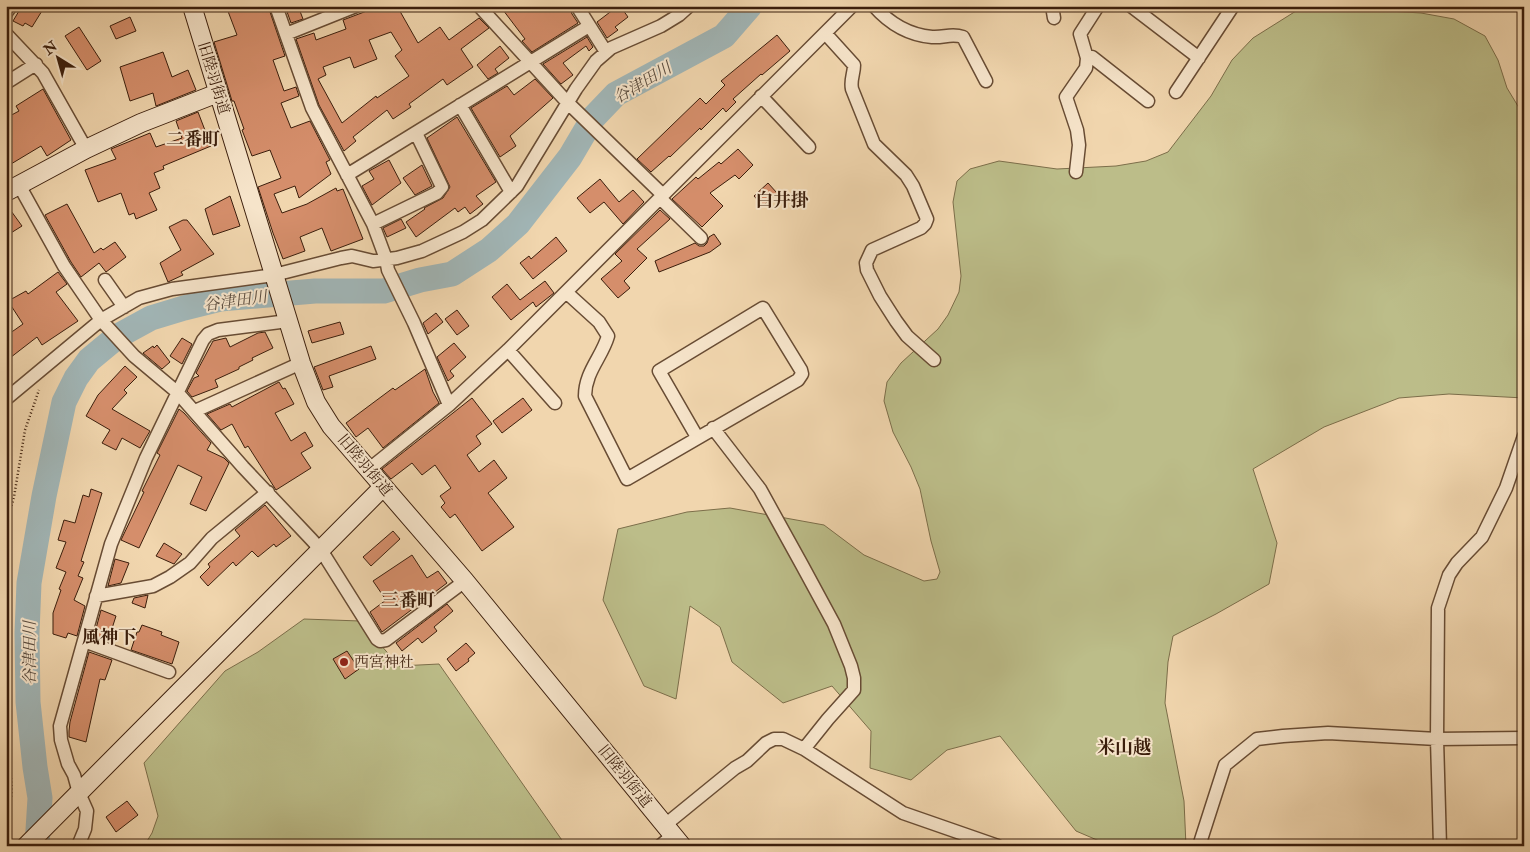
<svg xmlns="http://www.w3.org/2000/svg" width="1530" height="852" font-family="'IM FELL Double Pica','Noto Serif JP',serif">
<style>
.green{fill:#bcbd89;stroke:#7c6e4a}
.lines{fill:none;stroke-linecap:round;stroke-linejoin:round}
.river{stroke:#a1b6b7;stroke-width:25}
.building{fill:#d58e6b;stroke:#3b1e0c;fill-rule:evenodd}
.street-casing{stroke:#684c34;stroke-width:15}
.secondary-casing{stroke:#3b1e0c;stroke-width:20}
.path{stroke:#3b1e0c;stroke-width:2.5;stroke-dasharray:1 2.5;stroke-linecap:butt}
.street{stroke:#f6e4ca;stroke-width:12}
.secondary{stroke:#f6e4ca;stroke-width:18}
.poi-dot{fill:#8f2418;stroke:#f6e4ca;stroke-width:2}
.labels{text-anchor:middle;stroke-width:4;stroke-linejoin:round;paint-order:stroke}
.street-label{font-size:15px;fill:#3b1e0c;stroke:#f6e4ca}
.poi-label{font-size:15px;fill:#3b1e0c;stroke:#f6e4ca;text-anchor:start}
.water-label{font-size:16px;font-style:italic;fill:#5a4c3f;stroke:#f6e4ca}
.quarter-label{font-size:18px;font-weight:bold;fill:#3b1e0c;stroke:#f6e4ca}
</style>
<rect width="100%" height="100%" fill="#f1d6ae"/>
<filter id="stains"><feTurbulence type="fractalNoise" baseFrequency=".004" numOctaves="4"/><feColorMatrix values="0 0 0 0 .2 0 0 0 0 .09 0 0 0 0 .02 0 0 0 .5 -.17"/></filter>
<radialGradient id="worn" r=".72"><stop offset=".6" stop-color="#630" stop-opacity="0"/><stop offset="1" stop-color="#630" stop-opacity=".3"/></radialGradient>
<path class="green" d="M1355,9L1421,13L1454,19L1485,36L1498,60L1507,88L1524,116V398L1449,394L1399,398L1324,427L1253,469L1277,543L1269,584L1216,614L1173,636L1168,662L1165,703L1184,801L1186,846H1111L1076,831L1000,736L947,750L911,780L870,768L871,731L832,686L783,703L732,662L720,627L690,606L676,699L644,686L603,600L618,529L687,512L730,508L824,525L864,555L924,581L937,579L940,572L931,541L920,489L911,467L893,432L884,401L887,382L901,363L938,329L948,315L959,292L961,276L953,202L957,181L970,169L999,161L1057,169L1116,166L1146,161L1168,152L1211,96L1232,60L1253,38L1296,11Z
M304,619L360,621L399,666L439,664L566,846H144L152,833L158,816L144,763L225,671L258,652Z"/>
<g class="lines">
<path class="river" d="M37,846L40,798L35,767L28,702L27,633L29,583L44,496L64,402L76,378L89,360L118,336L151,318L184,308L220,299L315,291H384L420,280L452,274L489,250L518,224L570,157L593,118L616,94L724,36L750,6"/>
</g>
<path class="building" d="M22,6H45L32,27L25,23L23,26L13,21Z
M226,6H268L285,56L273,60L284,91L296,87L299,96L281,103L291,128L310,121L330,160L326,162L331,174L299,198L295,186L274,194L282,213L307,204L336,188L337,191L343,189L363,239L331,251L322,228L300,237L305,251L283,259L273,233L258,187L281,178L270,150L252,156L242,130L244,129L234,101H232L214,42L237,35Z
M285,6H298L303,19L291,23Z
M380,6H397L418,43L440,27L449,40L479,18L489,28L461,49L473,67L447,85L443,79L409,104L411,107L393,119L387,110L353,137L356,141L344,151L319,105L296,39L314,33L316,40L346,29L343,20ZM391,32L402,50L395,56L409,76L377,98L376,96L342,123L318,79L326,75L323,67L350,57L354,68L377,59L369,40Z
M500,6H569L572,14L578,23L532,52L522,41L525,39Z
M618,6H620L628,17L615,27L618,30L607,38L597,22Z
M130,17L136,31L116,39L110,26Z
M79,27L101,61L87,70L65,36Z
M777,35L790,51L762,75L761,74L733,99L736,102L726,112L723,108L701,130L700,128L670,157L669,156L651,172L637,159L700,98L706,104L725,85L721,81Z
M587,37L593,47L589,51L586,46L563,63L573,75L561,84L543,64Z
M500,46L509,58L495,69L498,73L488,79L477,65Z
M163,52L172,77L188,70L196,90L156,106L153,93L130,101L120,67Z
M535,79L553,98L510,136L516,146L500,157L471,108L507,86L514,95Z
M43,89L71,140L47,156L41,146L6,167V118L19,111L16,106Z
M198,112L211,146L163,166L164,169L154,173L160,188L149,193L157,210L136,219L134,213L129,215L121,193L98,202L85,170L116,159L111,149L150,133L156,147L182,138L176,121Z
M457,117L496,182L476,196L483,204L470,214L465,207L458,212L455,208L416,237L406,222L425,209L424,208L443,198L450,187L427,138Z
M738,149L753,165L739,179L735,175L710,193L723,206L702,227L672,199L696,177L698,179L719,162L721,164Z
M389,160L401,183L372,205L362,186L374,179L369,171Z
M422,165L432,186L415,195L403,178Z
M600,179L619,202L633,190L644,202L623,224L604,202L590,213L577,198Z
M768,183L777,193L763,206L754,196Z
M230,196L240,226L213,235L205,209Z
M6,204L22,226L6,236Z
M67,204L94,253L101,248L103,250L115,242L126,257L106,272L99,263L81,277L71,262L45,215Z
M660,210L670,219L637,249L647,258L624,281L630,288L618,298L601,279L622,261L615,254Z
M401,219L406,228L387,237L383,228Z
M183,220H187L214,254L181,272L183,275L168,282L160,263L181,250L169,227Z
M714,234L721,244L710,252L659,272L655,261L695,243L699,246H704L707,243L709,237Z
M556,237L567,251L533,279L520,263L529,256L531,259Z
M58,272L67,284L56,292L78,321L42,345L37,337L6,361V336L23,324L8,301L26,291L28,294Z
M545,281L554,293L536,307L533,302L511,320L492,297L507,284L520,300Z
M457,310L469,326L457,335L445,319Z
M436,313L443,322L428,334L423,323Z
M340,322L344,334L312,343L308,331Z
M265,332L273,348L252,358L253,360L239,367V369L215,380L218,387L192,397L187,391L194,378L199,376L196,373L213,341L226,338L230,347L258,333Z
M182,338L192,344L182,364L170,356Z
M454,343L466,357L450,371L454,376L448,381L437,357Z
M157,345L170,362L162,369L143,353L153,346L154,348Z
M371,346L376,359L329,376L333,387L323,390L314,367Z
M125,366L137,377L124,390L127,393L112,409L150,431L140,448L122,438L116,450L102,443L110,430L86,416L98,395Z
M425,369L433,392L439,403L383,448L368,428L356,437L346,423L393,388L395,390Z
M279,382L283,389L285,388L294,404L275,413L291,441L305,432L313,446L301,453L311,468L276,490L248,446L245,448L232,424L221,430L207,414L230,404L232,407Z
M472,398L492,424L476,436L481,444L467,455L479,472L494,460L507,478L488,493L514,527L482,551L455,514L450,518L441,507L445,503L440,496L451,488L435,465L422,475L412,463L391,479L382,469Z
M523,398L532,410L502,433L493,421Z
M179,409L184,413L211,443L207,450L224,458L229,463L206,511L190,504L202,477L178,465L139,548L121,540L144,492L142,491L160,455L157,453Z
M91,489L102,493L81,561L84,562L78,576L83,578L74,600L85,606L77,636L68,633L66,638L53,634V613L61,590L59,589L66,572L56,568L66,542L58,540L64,520L75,523L83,495L89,497Z
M265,505L291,536L276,547L274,544L258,557L252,551L236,566L233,562L208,586L200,577L210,567L208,564L240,536L235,530Z
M393,531L400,539L371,566L363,557Z
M164,543L182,554L174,564L156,556Z
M412,555L427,578L438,571L447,583L382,632L370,612L386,600L373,581Z
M115,559L129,563L121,583L108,586Z
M148,595L145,608L132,603L134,598Z
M447,604L453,611L434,627L437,631L422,643L418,638L402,651L396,643Z
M101,610L116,616L108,641L94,636Z
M142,625L162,632L161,635L179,642L172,664L131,650L137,632H139Z
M466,643L475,653L468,659L469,661L456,671L447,659Z
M347,651L359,669L345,679L333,659Z
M89,652L112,660L105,680L100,679L86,742L69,737V731L70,722Z
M127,801L138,815L116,832L106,817Z"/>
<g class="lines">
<g class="street-casing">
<path id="street" d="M276,6L312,108L373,224L386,259L388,270L414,323L449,405
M479,6L567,102L663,195
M577,6L606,52
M874,6C889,23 909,35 932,37C944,38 951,33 963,37L986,81
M1052,6L1054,18
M1131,6L1199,58
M6,13L11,6
M825,33L854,65C854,74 850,80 852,89L874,144L906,175L913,186L927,219L925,224L921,228L872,250L866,263L867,270L880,296L896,321L907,336L934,360
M6,34L43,73L86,149
M286,34L356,6
M1087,58L1092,57L1148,101
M6,83L36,64
M1176,92L1233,6
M761,96L809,147
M460,105L511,192
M1076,172L1079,145L1077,130L1066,97L1086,68L1087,58L1080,34L1098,6
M347,175L589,26
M19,185L64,266L101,320L134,356L177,392L243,467L311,539L321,550L377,639L380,641L386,640L465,581
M660,198L701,238
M373,224L437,193L442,187L416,133
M105,280L124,307
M566,292L599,322L608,336C602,357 585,372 585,396L627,479L798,380L802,374L801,370L763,308L659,371L697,437
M508,350L555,403
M6,399L101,320L139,298L172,289L274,275L341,258L352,256L373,261L397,258L422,251L463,232L482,220L517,186L576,89L596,61L611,48L661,26L679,15L689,6
M195,411L301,363
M713,428L760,489L802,565L834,624L851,666L854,678V690L828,719L804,749
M368,470L449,405L508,350L852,6
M96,596L153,586L170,577L190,563L212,538L268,492
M84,641L169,672
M665,825L735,768L747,761L766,743L774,739H783L804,749L903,813L998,846
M78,846L85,829L87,811L79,793L74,775L68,764L61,740L60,726L111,544L146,458L203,340L208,334L218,330L288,321
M660,846L673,835
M1199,846L1225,765L1257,739L1283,736L1328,733L1437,739L1524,738
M1440,846L1437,739L1438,608L1449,575L1457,563L1482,537L1506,488L1524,436"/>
</g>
<g class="secondary-casing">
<path id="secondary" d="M192,6L301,363L316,402L331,426L465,581L682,846
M6,192L86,149L141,123L218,93
M26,846L383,487"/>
</g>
<path class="path" d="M6,526L14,497L25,430L39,390
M6,747C9,767 17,795 6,813"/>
<use href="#street" class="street"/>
<use href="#secondary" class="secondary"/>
</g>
<circle class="poi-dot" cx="344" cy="662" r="5"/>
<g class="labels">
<g class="street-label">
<text transform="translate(214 78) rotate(73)" y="5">旧陸羽街道</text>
<text transform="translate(365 465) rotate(50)" y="5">旧陸羽街道</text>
<text transform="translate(625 776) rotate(51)" y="5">旧陸羽街道</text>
</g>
<g class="poi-label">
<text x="354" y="667">西宮神社</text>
</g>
<g class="water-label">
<text transform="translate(642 82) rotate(-31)" y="6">谷津田川</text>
<text transform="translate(235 300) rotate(-8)" y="6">谷津田川</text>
<text transform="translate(29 653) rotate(-90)" y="6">谷津田川</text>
</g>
<g class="quarter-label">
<text x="193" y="145">二番町</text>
<text x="782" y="206">白井掛</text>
<text x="408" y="606">三番町</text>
<text x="109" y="643">風神下</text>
<text x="1124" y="753">米山越</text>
</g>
</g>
<rect width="1530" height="852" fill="none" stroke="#f1d6ae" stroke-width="25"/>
<rect x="8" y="8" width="1515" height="837" fill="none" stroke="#3b1e0c" stroke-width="2.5"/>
<rect x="12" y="12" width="1505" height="827" fill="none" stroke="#3b1e0c"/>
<g transform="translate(58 58) rotate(323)" stroke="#f6e4ca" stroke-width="4" paint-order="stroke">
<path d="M0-4L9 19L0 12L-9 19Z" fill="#3b1e0c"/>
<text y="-8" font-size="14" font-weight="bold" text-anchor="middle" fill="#3b1e0c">N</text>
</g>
<rect width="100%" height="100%" filter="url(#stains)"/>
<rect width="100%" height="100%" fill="url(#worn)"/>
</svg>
